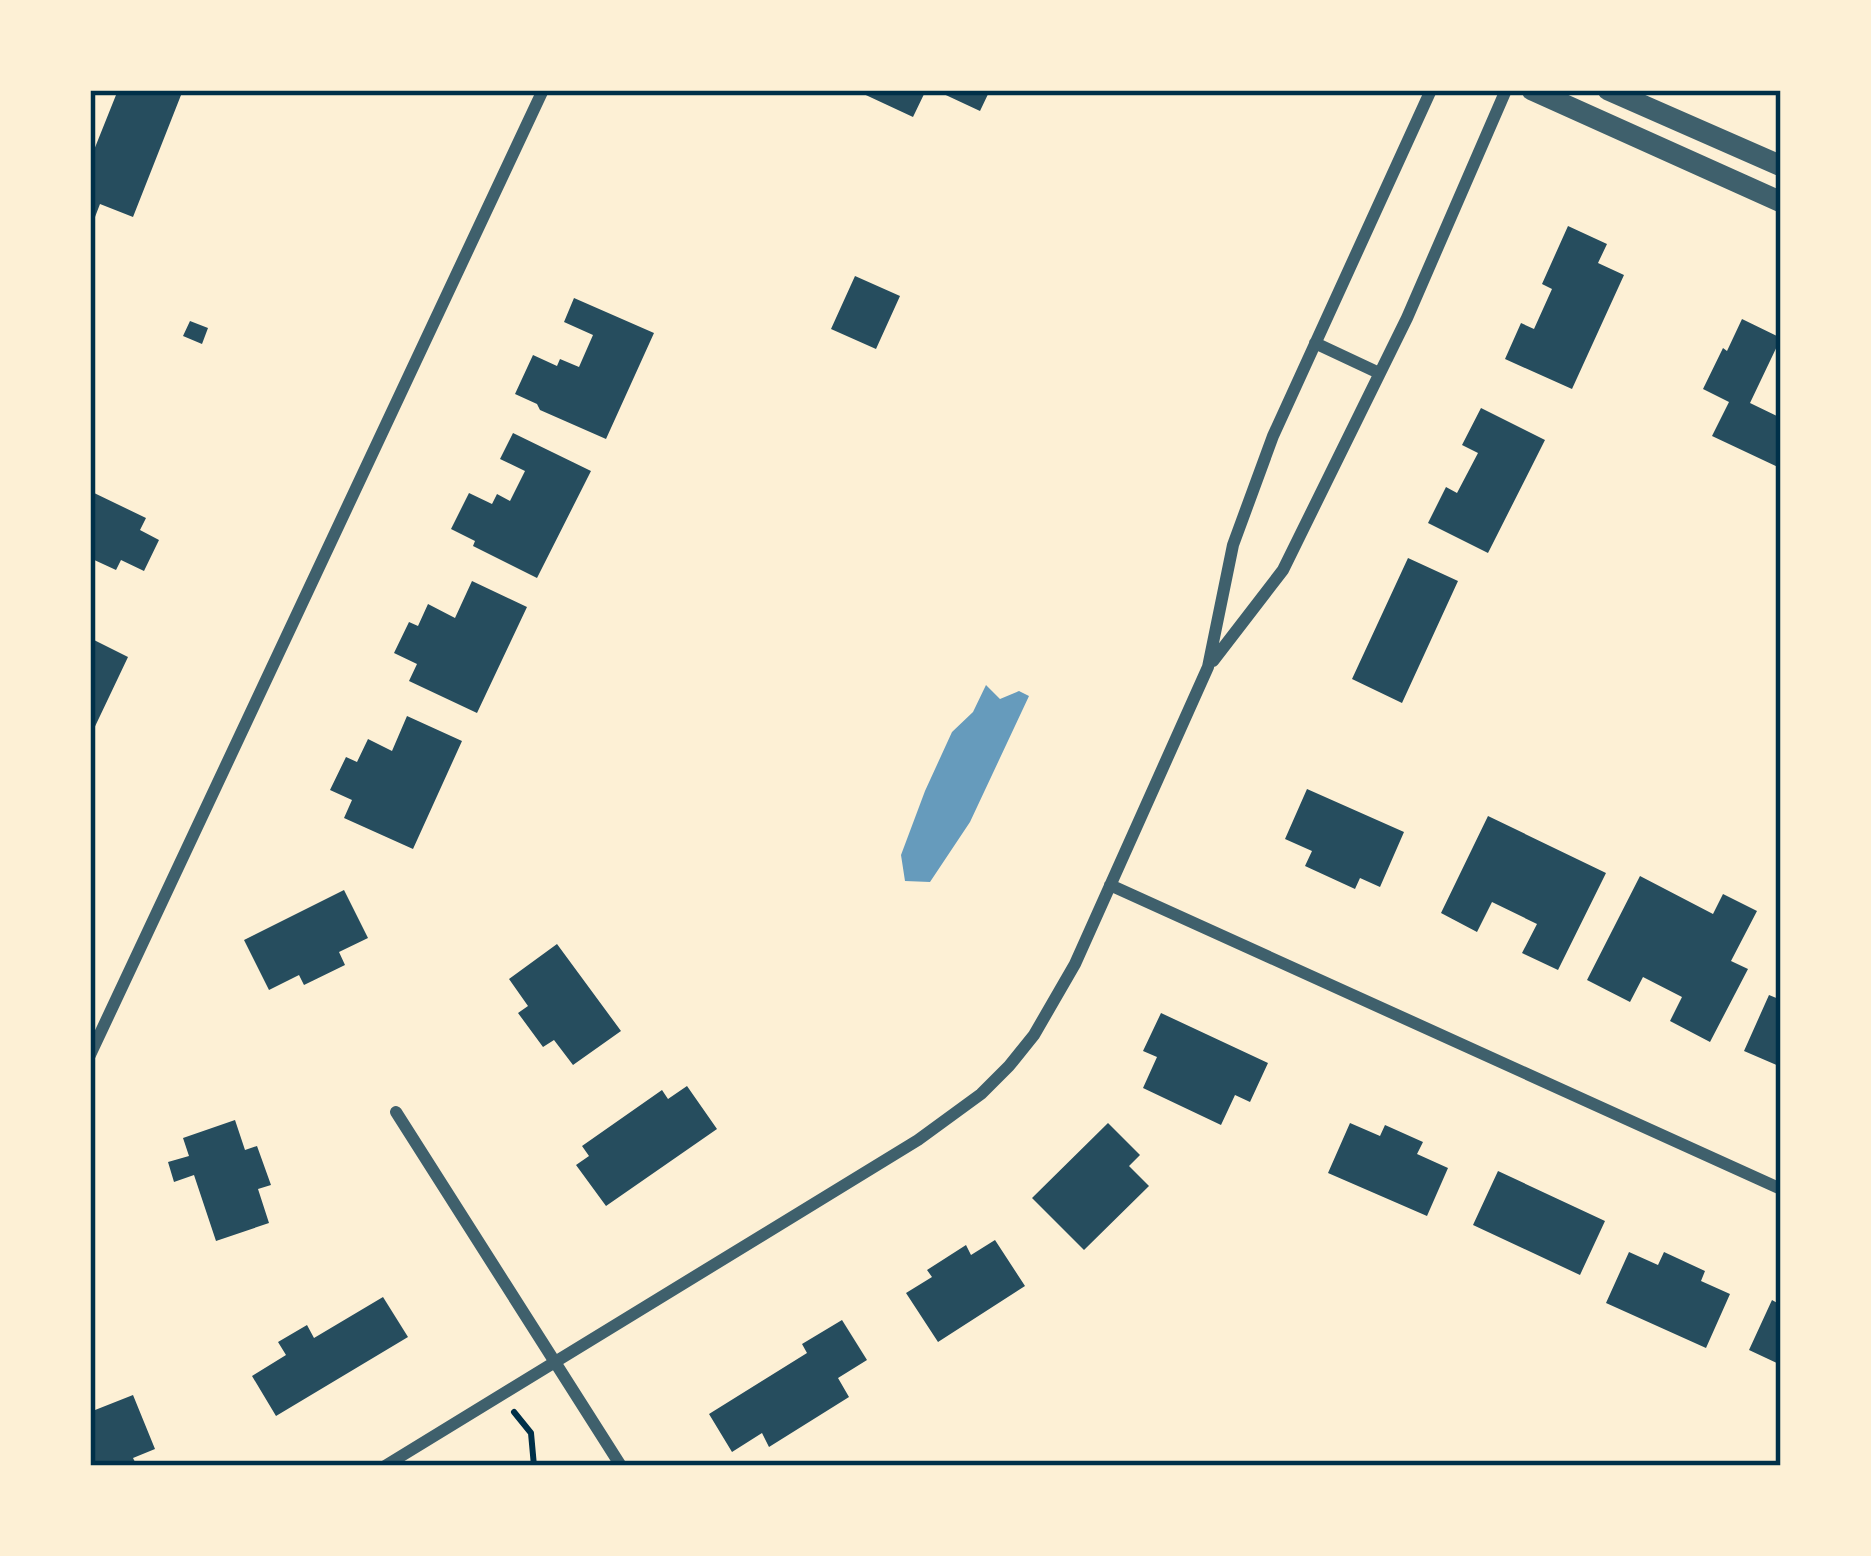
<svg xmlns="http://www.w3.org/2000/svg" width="1871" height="1556" font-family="Quicksand,sans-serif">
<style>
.water{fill:#669bbc}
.building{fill:#264d5e}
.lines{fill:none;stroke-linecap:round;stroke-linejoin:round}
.path{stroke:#003049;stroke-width:6}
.minor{stroke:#3f606c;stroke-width:12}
.tertiary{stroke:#3f606c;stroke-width:21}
.neatline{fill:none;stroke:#003049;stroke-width:4.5}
</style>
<rect width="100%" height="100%" fill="#fdf0d5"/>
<path class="water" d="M986,685L1000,699L1019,691L1029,696L970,822L930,882L905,881L901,855L925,791L952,732L973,712Z"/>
<path class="building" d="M118,90H183L133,217L100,204L90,230V160Z
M855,90H926L913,117Z
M935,90H990L980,111Z
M1568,226L1607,244L1598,263L1624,275L1572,389L1505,359L1521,323L1534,329L1552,289L1542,284Z
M855,276L900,296L876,349L831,329Z
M574,298L654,333L606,439L540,410L537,404L515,394L533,355L557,366L560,359L579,367L593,335L564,322Z
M1742,319L1781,338L1750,403L1781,418L1780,468L1712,436L1729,402L1703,389L1723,348L1727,351Z
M190,321L208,328L202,344L183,336Z
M1481,408L1545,440L1488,553L1428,523L1446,487L1457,493L1478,453L1462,445Z
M513,433L591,471L537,578L473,546L475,541L451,529L469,493L492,504L497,494L510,501L525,471L500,459Z
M90,491L146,518L140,530L159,540L144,571L121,560L116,570L90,558L95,545L90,543Z
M1408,558L1458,581L1402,703L1352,679Z
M472,581L527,607L477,713L409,681L417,664L394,653L409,622L418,626L428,604L455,618Z
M90,638L128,657L90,737Z
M407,716L462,741L413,849L344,818L352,800L330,790L346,757L357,762L368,739L392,751Z
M1307,789L1404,832L1380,887L1360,878L1355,889L1305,866L1312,851L1285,839Z
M1488,816L1606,873L1558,970L1522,953L1537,924L1492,902L1477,932L1441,913Z
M1640,876L1713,914L1723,894L1757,911L1731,961L1748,969L1710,1042L1670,1021L1682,997L1643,977L1630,1002L1587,980Z
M344,890L368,938L339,952L345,965L304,985L299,975L269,990L244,940Z
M557,944L621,1031L573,1065L554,1040L543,1047L518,1013L528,1006L509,979Z
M1769,995L1781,1000V1067L1744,1051Z
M1161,1013L1268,1063L1250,1102L1235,1095L1221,1125L1143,1088L1157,1057L1143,1051Z
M687,1086L717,1129L606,1206L576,1165L589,1156L582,1146L662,1090L668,1099Z
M235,1120L245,1150L257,1146L271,1185L258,1189L269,1223L216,1241L194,1175L174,1182L168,1162L189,1156L183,1138Z
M1108,1123L1140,1155L1129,1166L1149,1186L1084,1250L1032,1198Z
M1350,1123L1380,1136L1385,1125L1423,1142L1417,1154L1448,1168L1427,1216L1328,1173Z
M1498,1171L1605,1221L1580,1275L1473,1225Z
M995,1240L1025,1286L938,1342L906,1293L932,1277L927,1270L966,1245L971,1255Z
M1629,1252L1658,1265L1664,1252L1705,1271L1701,1281L1730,1294L1706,1348L1606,1303Z
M383,1297L408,1337L276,1416L252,1376L286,1355L278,1342L307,1325L314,1338Z
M1772,1300L1781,1305V1365L1749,1350Z
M842,1320L867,1360L838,1378L849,1397L769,1447L762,1433L732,1452L709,1414L807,1353L802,1344Z
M133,1395L155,1449L133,1458L137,1466H90V1412Z"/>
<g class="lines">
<path class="path" d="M514,1412L531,1433L534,1466"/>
<path class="minor" d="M1315,343L1379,373
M1213,661L1283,570L1407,318L1506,90
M1110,885L1781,1189
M90,1055L543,90
M396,1112L621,1466
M385,1466L918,1140L981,1094L1009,1066L1034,1035L1075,964L1208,667L1233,545L1273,436L1431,90"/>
<path class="tertiary" d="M1532,90L1781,202
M1608,90L1781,166"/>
</g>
<rect width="1871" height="1556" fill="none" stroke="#fdf0d5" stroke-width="186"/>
<rect x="93" y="93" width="1685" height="1370" class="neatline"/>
</svg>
